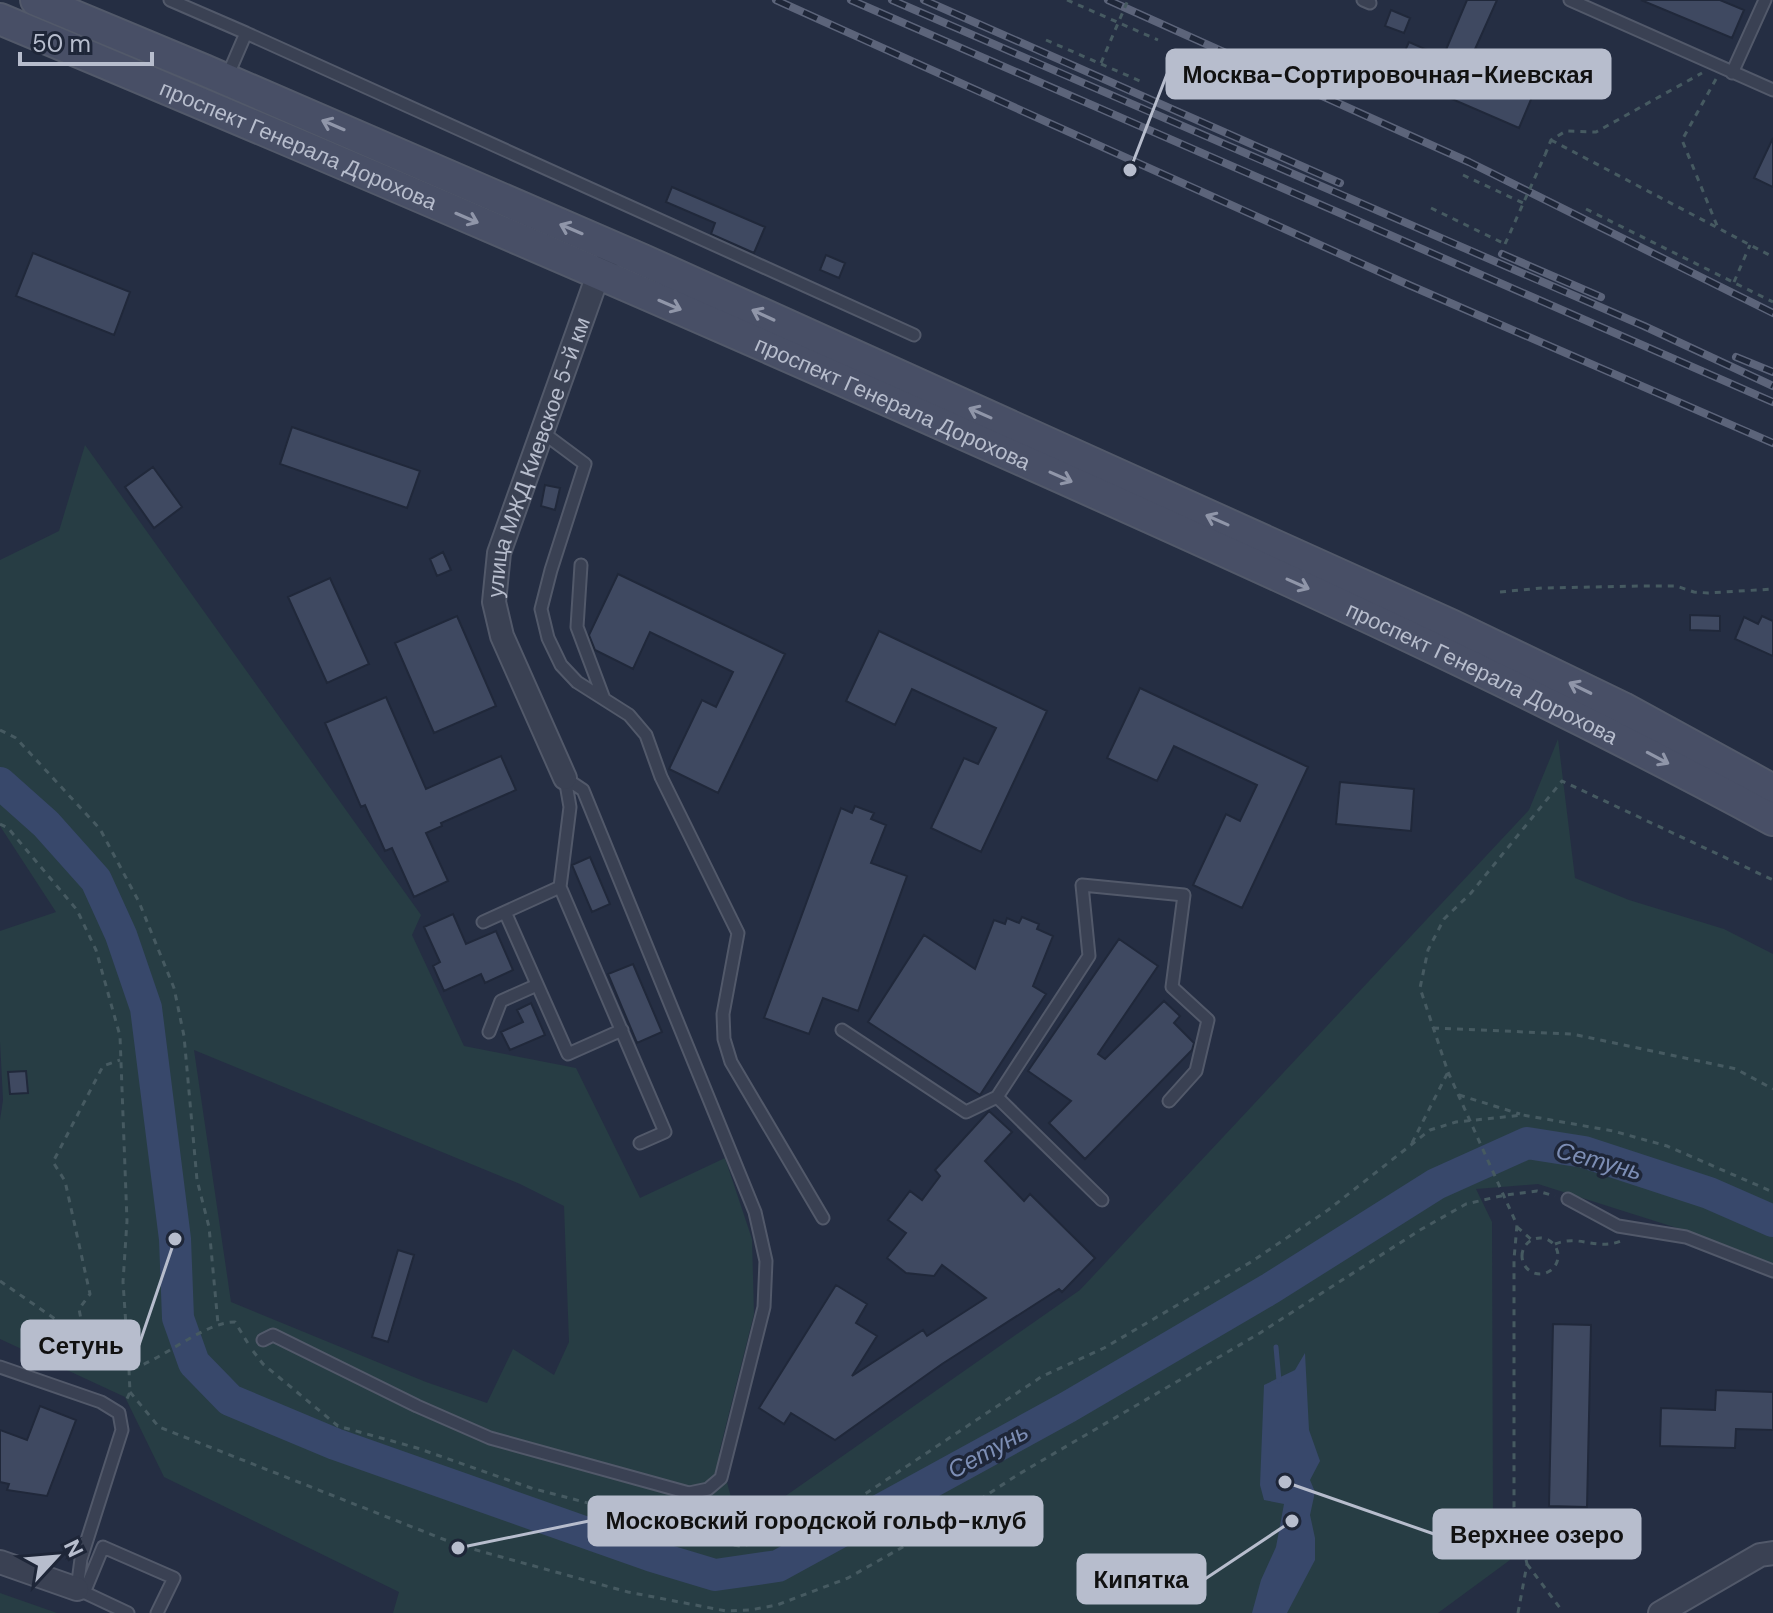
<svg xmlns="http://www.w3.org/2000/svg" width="1773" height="1613" font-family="'DM Sans',sans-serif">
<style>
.green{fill:#273d44;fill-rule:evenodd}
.water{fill:#38486b}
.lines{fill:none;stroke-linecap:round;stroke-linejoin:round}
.stream{stroke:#38486b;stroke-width:5}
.river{stroke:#38486b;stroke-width:32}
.building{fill:#3f4961;stroke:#20283a;stroke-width:2}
.lane-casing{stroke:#52596a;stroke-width:15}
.street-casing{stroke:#52596a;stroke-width:26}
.secondary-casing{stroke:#52596a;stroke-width:34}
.path{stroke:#465a61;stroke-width:3;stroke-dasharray:6 6;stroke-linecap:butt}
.lane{stroke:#3a4153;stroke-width:11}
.street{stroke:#3a4153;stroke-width:22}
.secondary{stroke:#484f66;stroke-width:30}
.rail-casing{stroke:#5c647a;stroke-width:8}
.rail{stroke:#1e2638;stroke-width:5;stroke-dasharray:15;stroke-linecap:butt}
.path-bridge{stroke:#465a61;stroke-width:3;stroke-dasharray:6 6;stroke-linecap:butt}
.oneway{stroke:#9096a9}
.labels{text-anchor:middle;stroke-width:7;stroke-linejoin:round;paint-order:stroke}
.street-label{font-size:22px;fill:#b7bdcd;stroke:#1e2638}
.water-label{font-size:24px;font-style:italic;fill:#7d8eb5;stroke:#1e2638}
.leader{fill:none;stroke:#b7bdcd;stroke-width:3}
.callout-dot{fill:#b7bdcd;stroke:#1e2638;stroke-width:3}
.callout{fill:#b7bdcd;stroke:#b7bdcd;stroke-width:3}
.callout-label{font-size:24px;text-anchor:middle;font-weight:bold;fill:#111}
</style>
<rect width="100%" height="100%" fill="#252e43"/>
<path class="green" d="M85,445L421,915L412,935L464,1046L576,1068L640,1198L725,1158L752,1239L754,1314L719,1453L732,1501L774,1504L1080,1290L1529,810L1558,739L1575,878L1629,900L1724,929L1773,954V1279L1677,1228L1538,1184L1476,1189L1492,1222L1493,1522L1510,1560L1438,1613H393L399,1592L164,1477L125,1397L0,1339V1120L3,1100L0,1041V931L56,912L0,826V560L59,531ZM194,1050L520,1184L564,1206L569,1342L554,1375L513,1349L487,1403L426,1382L231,1302Z
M0,1593L57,1613H0Z"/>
<path class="water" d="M1305,1353L1309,1430L1320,1461L1310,1480L1315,1492L1310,1515L1315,1538V1560L1287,1613H1252L1261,1580L1276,1547L1284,1504L1264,1500L1260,1485L1264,1385L1295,1370Z"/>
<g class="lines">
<path class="stream" d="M1271,1288L1272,1303
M1276,1347L1279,1381"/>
<path class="river" d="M0,783L46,824L96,880L121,935L146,1008L175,1239L178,1318L194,1363L230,1400L335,1444L652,1556L715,1575L778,1566L1068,1407L1271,1288L1436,1184L1527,1143L1584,1152L1709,1193L1773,1221"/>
</g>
<path class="building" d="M1467,0H1497L1467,67L1502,83L1505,77L1535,90L1519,128L1401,77L1409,58L1403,55L1409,42L1443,57Z
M1641,0H1720L1744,10L1732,38Z
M1391,10L1410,18L1404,33L1385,26Z
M1773,138V187L1754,178Z
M672,187L765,227L754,253L711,234L715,223L666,202Z
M33,253L130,292L114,335L16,296Z
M826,255L845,263L839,278L820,270Z
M292,427L420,471L407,508L280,464Z
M153,467L182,507L154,528L125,487Z
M545,485L560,488L555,510L541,506Z
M443,552L451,570L437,576L430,559Z
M618,574L785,654L718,793L669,769L702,700L716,707L733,672L650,632L633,669L595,650L589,635Z
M330,578L369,664L327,683L288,597Z
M1690,615L1720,616V631L1690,630Z
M457,616L496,706L434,733L395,643Z
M1762,616L1773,621V656L1735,639L1744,617L1758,624Z
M879,631L1047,711L981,852L931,828L964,758L978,764L996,728L912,689L895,725L846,701Z
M1140,688L1308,767L1242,908L1193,885L1226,814L1240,821L1257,785L1174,746L1157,781L1107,758Z
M386,697L426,789L501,756L516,790L441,823L442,826L426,833L448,881L414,897L392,848L385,851L365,805L361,807L325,723Z
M1340,782L1414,789L1411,831L1336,824Z
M855,806L874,813L871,819L886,825L871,863L907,876L858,1011L823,998L809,1034L764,1018L841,808L852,813Z
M590,857L610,904L592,912L572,865Z
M453,914L466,944L496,931L513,970L485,983L481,974L444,991L433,966L440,962L424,927Z
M1022,917L1039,924L1037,929L1053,936L1033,986L1046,994L980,1095L868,1022L924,935L975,969L994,920L1005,924L1007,918L1019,923Z
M1119,939L1158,966L1098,1054L1105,1059L1164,1001L1180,1016L1174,1023L1194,1043L1192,1050L1085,1159L1049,1123L1071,1101L1028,1071Z
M633,964L662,1032L637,1043L608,974Z
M531,1003L545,1035L510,1050L501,1032L523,1022L517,1010Z
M26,1071L28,1093L10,1094L8,1072Z
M989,1111L1012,1132L985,1161L1024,1201L1030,1194L1095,1258L1062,1292L1059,1289L942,1364L835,1440L791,1413L784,1424L759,1408L836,1285L867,1304L856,1323L877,1336L852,1376L923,1330L927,1336L986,1298L942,1265L934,1276L906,1273L887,1258L906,1233L888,1220L910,1191L922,1200L940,1176L935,1170Z
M398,1250L414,1255L388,1342L372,1337Z
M1553,1324L1591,1325L1587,1507L1549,1506Z
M1716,1390L1773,1392V1430L1736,1429L1735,1448L1660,1446L1661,1408L1715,1410Z
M40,1406L76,1420L47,1496L7,1490L9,1484L0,1482V1430L27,1440Z"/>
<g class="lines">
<g class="lane-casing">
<path id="lane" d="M170,0L246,33L227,77
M1363,0L1370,3
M1570,0L1773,90
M246,33L914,335
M1732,73L1765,0
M542,432L585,464L551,570L541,609L548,638L561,665L577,682L629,715L646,735L661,777L738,933L723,1014L724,1039L731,1062L823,1218
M581,565L577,627L604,699
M560,887L665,1132L640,1143
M505,912L568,1054L622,1030
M483,922L560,887L570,807L565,778
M842,1030L966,1112L997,1097L1089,956L1082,885L1184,895L1172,987L1208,1020L1196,1071L1169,1101
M489,1032L501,1001L537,985
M997,1097L1102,1200
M1568,1199L1618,1226L1686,1237L1773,1271
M263,1340L273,1335L417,1406L490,1438L689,1493L708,1489L721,1478L764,1307L766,1261L755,1212L583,790L565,778
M0,1367L101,1402L119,1413L122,1430L81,1559L77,1589L128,1613
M84,1593L103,1547L174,1578L157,1613"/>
</g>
<g class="street-casing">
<g id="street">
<path id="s1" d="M565,778L502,636L494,602L499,553L598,275L607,262"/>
<path d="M0,1562L77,1589"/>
<path d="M1660,1613L1760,1555L1773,1553"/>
</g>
</g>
<g class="secondary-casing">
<g id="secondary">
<path d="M36,0L204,70L643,260L1453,626L1623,708L1773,790"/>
<path id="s2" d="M0,19C340,161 678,306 1015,457C1271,571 1526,686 1773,820"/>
</g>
</g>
<path class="path" d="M1067,0L1158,40
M1046,40L1140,81
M1716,79L1682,140L1718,228
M1551,140L1773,257
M1545,155L1551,140L1566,131L1596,132L1702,73
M1463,175L1523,203
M1431,208L1505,244
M1586,209L1773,302
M1734,282L1750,245
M1500,592L1542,588L1642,586H1676L1694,592L1708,593L1773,589
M0,730L16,738L100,829L139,902L174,988L184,1036L197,1180L209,1227L218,1324
M0,824L8,828L77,910L96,950L120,1036L127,1221L123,1282L129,1370C163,1360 204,1322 235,1322L249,1345
M1433,1028L1572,1034L1736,1069L1773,1089
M1459,1095L1520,1114
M1412,1143L1448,1072
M1517,1227L1532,1240
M1522 1256a18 18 0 1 1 36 0a18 18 0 1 1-36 0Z
M1555,1244C1580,1234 1595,1251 1621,1241
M0,1281L129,1370L130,1392L126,1401
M85,1340L79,1309L90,1294L65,1181L53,1162L103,1066L120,1060
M253,1351L263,1364L338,1426L417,1448L531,1488L664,1523L691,1537L739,1546L777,1540L847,1506L1041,1377L1104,1348L1251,1262L1328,1210L1430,1130L1456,1122L1523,1115L1613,1131L1667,1146L1773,1192
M130,1392L159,1427L458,1545L628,1592L726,1611L750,1610L777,1605L848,1578L931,1531L1019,1474L1260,1333L1420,1230L1466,1204L1505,1195L1537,1191L1555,1196
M1527,1564L1563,1612
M1518,1613L1527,1564L1514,1507V1259L1517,1225L1448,1072L1420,988L1428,950L1444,919L1471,893L1562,781L1773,880"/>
<use href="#lane" class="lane"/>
<use href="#street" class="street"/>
<use href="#secondary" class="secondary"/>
<g class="rail-casing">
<path id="rail" d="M776,0L1409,285L1773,443
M851,0L1773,402
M892,0L1644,326L1773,386
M924,0L1340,183
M1108,0L1469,162L1773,313
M1502,254L1601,297
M1736,357L1773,372"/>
</g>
<use href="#rail" class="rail"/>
<path class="path-bridge" d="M1101,63L1128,0
M1505,244L1545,155"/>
</g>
<defs><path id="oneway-shaft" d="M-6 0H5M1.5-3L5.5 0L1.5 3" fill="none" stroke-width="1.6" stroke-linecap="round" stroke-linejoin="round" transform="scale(2)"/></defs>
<g class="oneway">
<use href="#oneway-shaft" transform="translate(333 125) rotate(-157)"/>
<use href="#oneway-shaft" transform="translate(467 218) rotate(23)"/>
<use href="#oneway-shaft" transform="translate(571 229) rotate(-157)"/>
<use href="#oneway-shaft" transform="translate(670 305) rotate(23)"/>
<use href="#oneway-shaft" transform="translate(763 315) rotate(-155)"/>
<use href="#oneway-shaft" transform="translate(980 413) rotate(-156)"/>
<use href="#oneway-shaft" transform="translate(1061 477) rotate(24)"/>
<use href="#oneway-shaft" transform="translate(1217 520) rotate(-156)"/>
<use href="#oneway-shaft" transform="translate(1298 584) rotate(24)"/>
<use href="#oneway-shaft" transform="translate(1580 688) rotate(-154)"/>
<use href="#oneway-shaft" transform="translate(1658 758) rotate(28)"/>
</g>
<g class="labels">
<g class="street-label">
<text dy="8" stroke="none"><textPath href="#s2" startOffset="324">проспект Генерала Дорохова</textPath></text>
<text dy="8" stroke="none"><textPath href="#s2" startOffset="972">проспект Генерала Дорохова</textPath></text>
<text dy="8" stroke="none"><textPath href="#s1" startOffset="342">улица МЖД Киевское 5-й км</textPath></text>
<text dy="8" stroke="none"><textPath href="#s2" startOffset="1620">проспект Генерала Дорохова</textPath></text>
</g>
<g class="water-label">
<text transform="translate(1599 1161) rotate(15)" y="8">Сетунь</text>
<text transform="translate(988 1451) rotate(-29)" y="8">Сетунь</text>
</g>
</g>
<path class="leader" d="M1130 170L1167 74M175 1239L139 1345M458 1548L589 1521M1285 1482L1434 1534M1292 1521L1205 1579"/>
<g class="callout-dot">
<circle cx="1130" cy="170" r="8"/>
<circle cx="175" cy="1239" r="8"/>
<circle cx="458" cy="1548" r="8"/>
<circle cx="1285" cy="1482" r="8"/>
<circle cx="1292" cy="1521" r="8"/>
</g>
<g class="callout">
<rect x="1167" y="50" width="443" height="48" rx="8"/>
<rect x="22" y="1321" width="117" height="48" rx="8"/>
<rect x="589" y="1497" width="453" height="48" rx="8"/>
<rect x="1434" y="1510" width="206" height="48" rx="8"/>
<rect x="1078" y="1555" width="127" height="48" rx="8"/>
</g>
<g class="callout-label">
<text x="1388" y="83">Москва-Сортировочная-Киевская</text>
<text x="81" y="1354">Сетунь</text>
<text x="816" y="1529">Московский городской гольф-клуб</text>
<text x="1537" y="1543">Верхнее озеро</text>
<text x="1141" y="1588">Кипятка</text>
</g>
<g transform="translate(56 1557) rotate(64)" stroke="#1e2638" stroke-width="6" paint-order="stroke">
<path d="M0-6L14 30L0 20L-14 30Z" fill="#b7bdcd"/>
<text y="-12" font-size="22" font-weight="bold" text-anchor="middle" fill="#b7bdcd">N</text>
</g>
<path d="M20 52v12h132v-12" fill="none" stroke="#b7bdcd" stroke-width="4"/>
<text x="32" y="52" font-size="24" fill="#b7bdcd" stroke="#1e2638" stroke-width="6" paint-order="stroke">50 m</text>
</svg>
